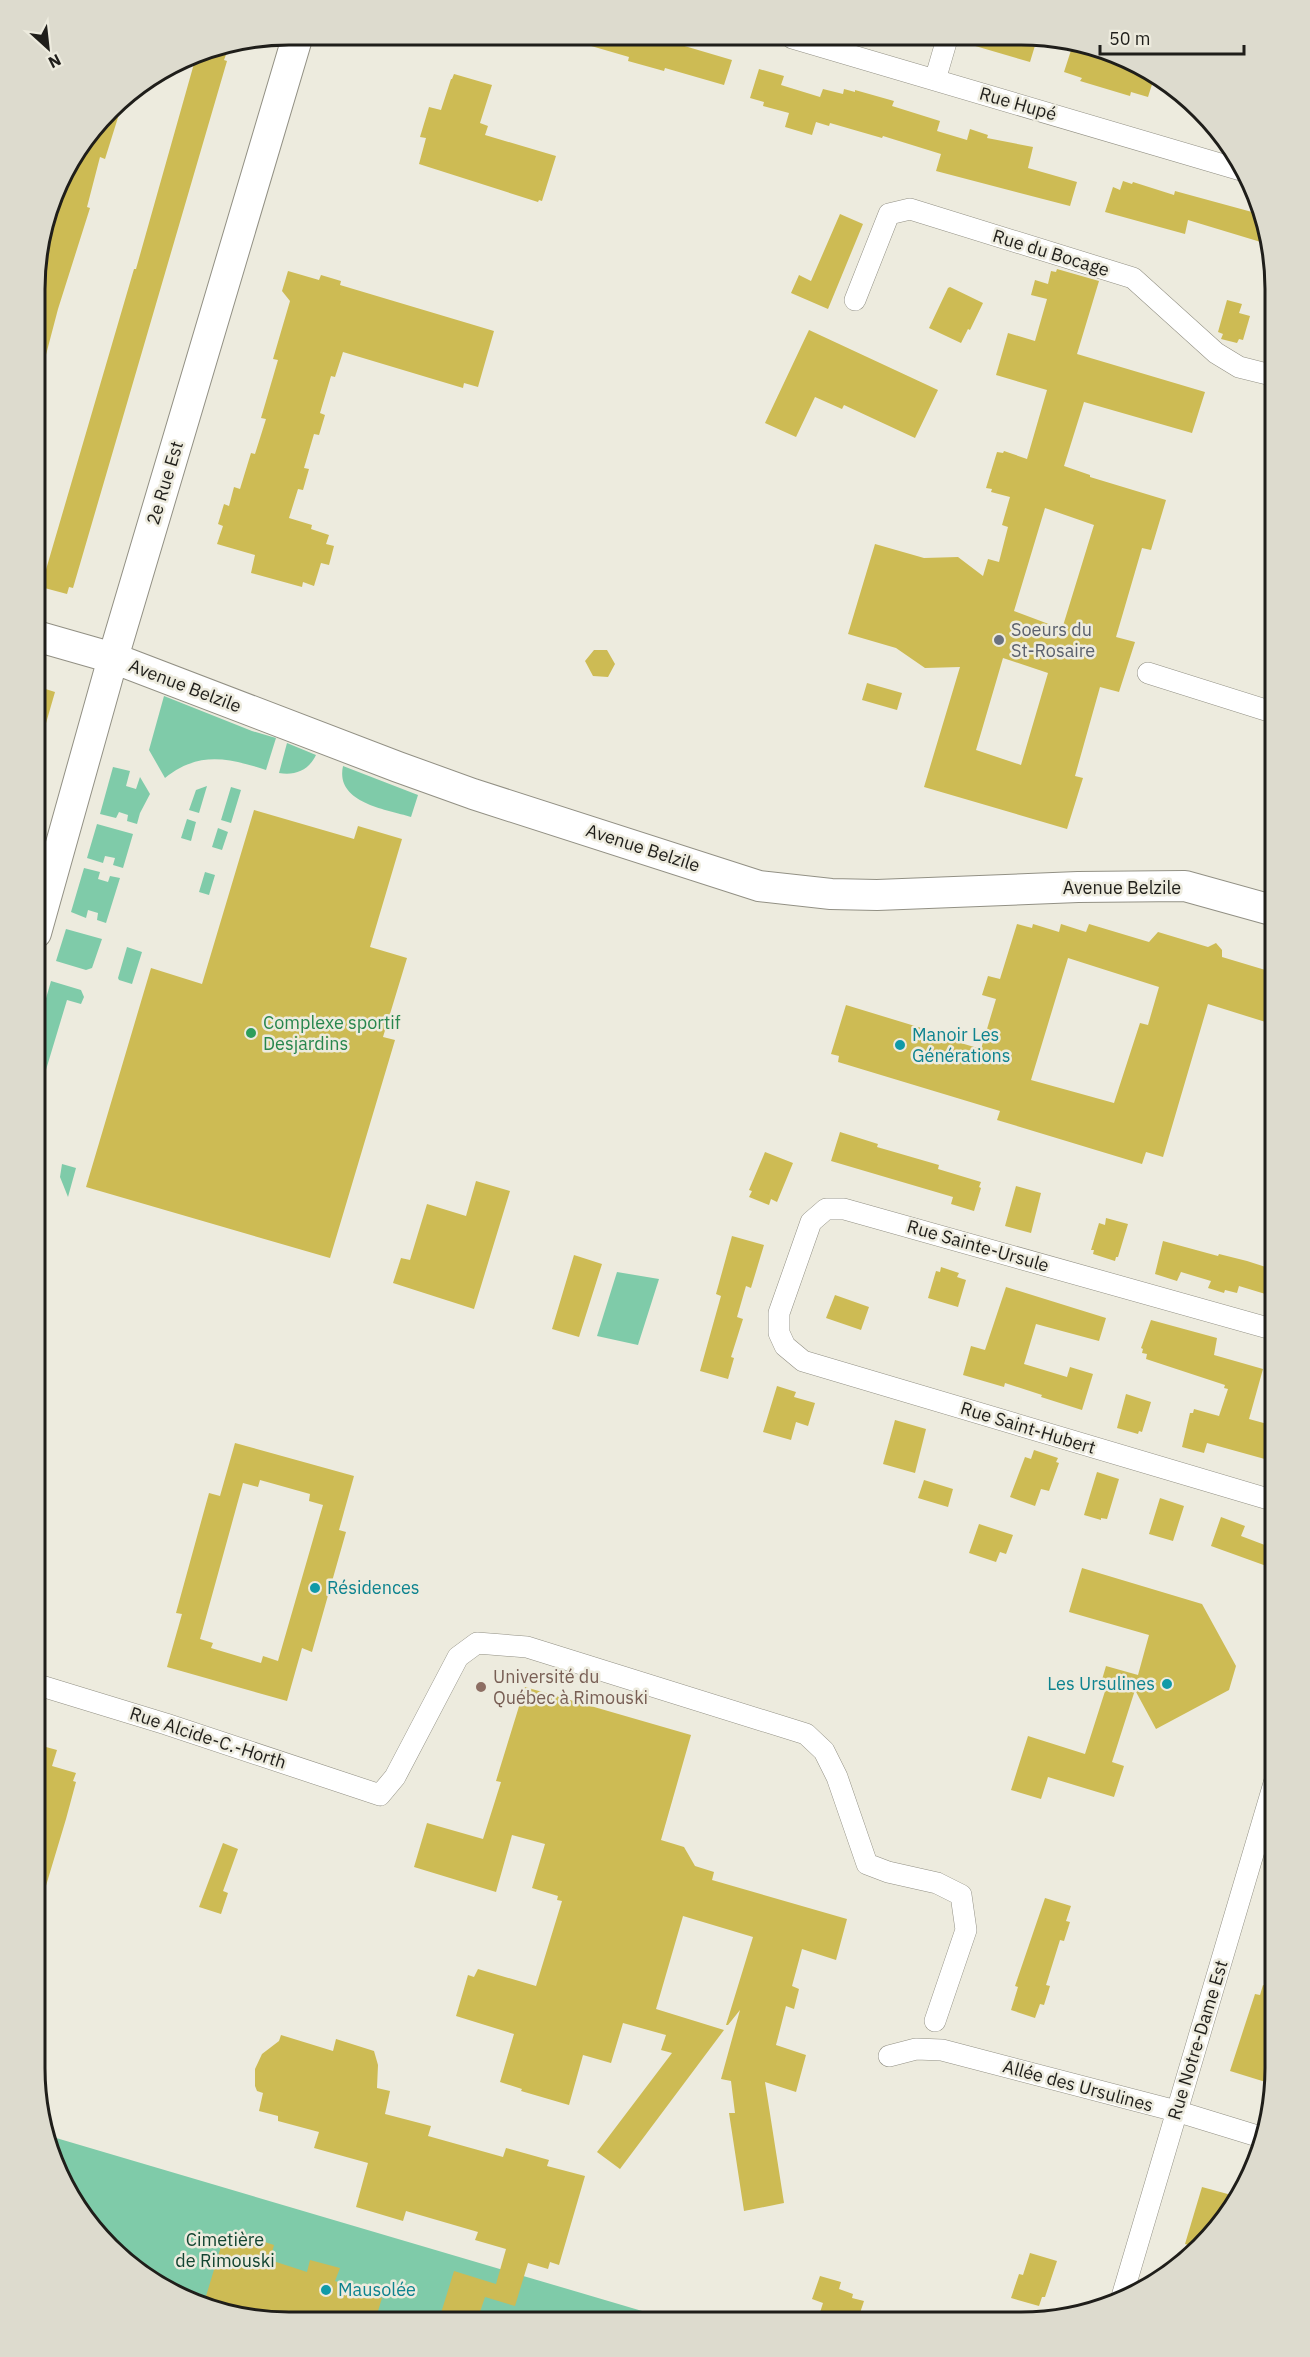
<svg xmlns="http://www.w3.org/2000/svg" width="1310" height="2357" font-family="'IBM Plex Sans',sans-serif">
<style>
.green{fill:#7fcba9}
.building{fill:#cdbb54;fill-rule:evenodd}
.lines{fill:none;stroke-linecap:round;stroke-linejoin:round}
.street-casing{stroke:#929084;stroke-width:22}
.secondary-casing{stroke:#929084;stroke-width:32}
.street{stroke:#fff;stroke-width:21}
.secondary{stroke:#fff;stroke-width:30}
.worship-dot{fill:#6b7280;stroke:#edebde;stroke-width:2}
.leisure-dot{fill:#2e9e5b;stroke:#edebde;stroke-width:2}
.culture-dot{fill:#0f9aa8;stroke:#edebde;stroke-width:2}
.education-dot{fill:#8d6e63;stroke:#edebde;stroke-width:2}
.labels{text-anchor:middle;stroke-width:5;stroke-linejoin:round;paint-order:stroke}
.street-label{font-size:18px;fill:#1f1e1a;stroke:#edebde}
.worship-label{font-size:18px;fill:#5b616d;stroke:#edebde;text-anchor:start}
.leisure-label{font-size:18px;fill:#27864d;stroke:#edebde;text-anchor:start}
.culture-label{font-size:18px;fill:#0d838f;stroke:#edebde;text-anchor:start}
.education-label{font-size:18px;fill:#785e54;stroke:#edebde;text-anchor:start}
.park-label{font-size:18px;fill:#124431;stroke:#edebde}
.rim{fill:none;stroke:#1f1e1a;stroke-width:3}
</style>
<rect width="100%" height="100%" fill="#edebde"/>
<path class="green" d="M164,696L252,731L276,738L266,770C229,758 198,751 165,778L149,750Z
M287,743L316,755C309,770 295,776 279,773Z
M343,766L418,795L411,817C385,809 335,803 343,766Z
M113,767L130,771L126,786L136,789L140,777L150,794L140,813L137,824L127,821L128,815L119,812L116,818L100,814Z
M207,786L199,813L189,810L196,790Z
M231,787L241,790L231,823L221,820Z
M187,819L196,822L191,841L181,838Z
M97,824L133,834L123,868L113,865L115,858L105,856L103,863L87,858Z
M218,828L228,832L222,850L212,847Z
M84,868L100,872L98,879L108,882L110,876L120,878L106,923L97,920L98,913L88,910L86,918L71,912Z
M205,872L215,875L209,895L199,892Z
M66,929L102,939L92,968L86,970L56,961Z
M127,947L142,952L132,984L119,980L118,978Z
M51,981L81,990L84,997L81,1004L67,1000L36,1103V1033Z
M62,1164L76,1168L68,1197L60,1177Z
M617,1272L659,1279L638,1345L597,1336Z
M46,2135L676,2321L255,2320L191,2303L134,2270L87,2223L48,2150Z"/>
<path class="building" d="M574,36L654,37L732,60L724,85L665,68L664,71L628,61L629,57L574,41Z
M966,39H1037L1030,62L965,43Z
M1074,41L1133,61L1155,75L1148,97L1131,92L1130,96L1080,81L1082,78L1064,72Z
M217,49L227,52L224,60L227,61L73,588L69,587L67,594L37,586L41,572L45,573L134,269H136L197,53Z
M759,69L784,76L781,85L820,97L823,89L843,94L844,89L855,92V90L894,101L892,106L940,121L937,131L967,140L970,129L988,135L987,138L1033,147L1028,168L1077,182L1070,206L936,171L941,154L883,136L882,138L830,123L829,126L816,122L812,135L785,127L789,113L763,106L764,102L750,98Z
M454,74L492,85L480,123L488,126L485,135L556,156L542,201L539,200L538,202L419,164L426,138L420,137L429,107L441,110L451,79H452Z
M125,95L105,159L100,157L87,207L90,208L58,309L42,370L37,369V277L64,179L61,176Z
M1123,181L1132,184L1133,182L1174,195L1175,191L1263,215L1266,234L1264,243L1188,220L1185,234L1105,212L1113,187L1120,190Z
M840,214L863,224L828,309L791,293L799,275L811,281Z
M1057,269L1099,281L1077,354L1205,392L1192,433L1084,402L1064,466L1090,475V477L1166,500L1151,550L1142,548L1116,637L1135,642L1119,692L1100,687L1075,776L1083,778L1067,829L924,787L960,667L925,668L896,648L848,634L875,544L924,558L958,557L983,576L988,559L999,562L1008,527L1002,525L1010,497L991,492L992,489L986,488L997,452L1003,453L1004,451L1027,459L1047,390L996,375L1008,333L1035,341L1047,299L1031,295L1035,280L1048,284L1051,271L1056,272ZM1045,508L1094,525L1062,629L1014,611ZM1003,658L1048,673L1021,765L976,750Z
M288,271L319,280L321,275L341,281L340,285L494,331L478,387L464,383L463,388L343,352L335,377L331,376L320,413L325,415L319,435L314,434L304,468L309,469L303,490L298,489L289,518L312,525L311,529L329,535L326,544L334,546L329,565L321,563L314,586L303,582L302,587L251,573L255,555L217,544L223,526L218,524L224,504L229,506L234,487L240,489L251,453L255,454L266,419L261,418L278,360L273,359L290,301L282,291Z
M950,287L983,303L970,330L968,329L961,343L929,328L948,288Z
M1227,300L1242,304L1239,313L1250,316L1243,340L1239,339L1237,343L1221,339L1223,334L1218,332Z
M809,330L938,390L915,438L844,405L842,409L815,397L796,437L765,423Z
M594,650H607L615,664L608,677L593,676L585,661Z
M867,683L902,693L897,710L862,700Z
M36,686L55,692L40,744L36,743Z
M254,810L354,839L358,826L402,839L370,947L407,958L383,1037L395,1040L330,1258L86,1187L151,968L202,984Z
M1017,924L1032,928L1033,924L1059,932L1061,924L1086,932L1089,924L1149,942L1158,932L1208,947L1216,943L1222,950V957L1275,973V1025L1208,1004L1163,1157L1146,1152L1142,1164L997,1120L1000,1111L838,1062L839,1056L831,1054L846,1005L928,1030L927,1033L981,1049L996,999L982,995L988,976L1000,979ZM1068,958L1159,987L1148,1025L1140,1023L1114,1103L1031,1080Z
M840,1132L878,1144L877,1147L939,1165L938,1169L981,1182L979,1187L981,1188L974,1211L951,1204L953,1197L831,1161Z
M765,1152L793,1163L777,1202L771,1199L769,1205L749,1197L752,1191L749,1190Z
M476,1181L510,1191L474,1309L393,1283L401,1258L410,1260L427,1204L466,1216Z
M1016,1186L1041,1193L1031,1233L1005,1226Z
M1106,1218L1128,1224L1118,1257H1116L1115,1261L1093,1254L1094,1250H1091L1099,1223L1105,1225Z
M732,1236L764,1245L751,1288L746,1286L737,1317L743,1319L731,1357L734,1358L728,1379L700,1371L721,1296L716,1294Z
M1163,1241L1218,1256L1219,1254L1247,1261L1275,1270V1297L1239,1286L1237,1293L1225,1290L1224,1293L1208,1288L1211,1281L1181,1272L1177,1281L1155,1274Z
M574,1255L602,1264L579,1337L552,1329Z
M941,1267L959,1273L957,1277L966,1280L958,1307L928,1298L936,1271L940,1272Z
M1006,1287L1106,1318L1099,1341L1036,1324L1024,1364L1067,1377L1070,1367L1093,1374L1082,1410L1041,1397L1042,1395L1005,1383L1004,1387L963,1375L971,1346L985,1350Z
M835,1295L869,1307L861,1330L826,1318Z
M1151,1320L1217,1338L1214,1355L1263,1369L1249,1419L1271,1425L1267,1440L1275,1443L1272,1461L1207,1443L1204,1453L1182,1447L1190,1413H1193L1194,1409L1219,1416L1228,1389L1224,1388L1225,1385L1146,1359L1147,1354L1142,1353L1143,1349L1141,1348Z
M777,1386L796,1392L794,1397L815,1403L808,1426L796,1422L791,1440L763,1432Z
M1126,1394L1151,1402L1142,1432L1139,1431L1138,1434L1117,1428Z
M895,1420L926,1429L915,1473L883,1464Z
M235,1443L354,1476L339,1530L346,1532L312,1652L302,1648L287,1701L167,1667L182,1614L176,1613L209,1493L220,1496ZM260,1480L310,1494L309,1501L323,1505L278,1661L263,1656L261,1663L211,1648L213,1643L200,1639L243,1483L258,1487Z
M1034,1450L1058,1458L1056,1462L1059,1463L1049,1491L1041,1489L1035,1506L1010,1497L1025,1457L1031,1459Z
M1097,1472L1119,1479L1107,1519L1101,1518V1520L1084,1515Z
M924,1480L953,1489L948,1507L918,1498Z
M1160,1498L1184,1506L1173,1541L1149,1534Z
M1221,1517L1245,1526L1241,1536L1275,1549V1569L1211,1546Z
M979,1524L1013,1535L1006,1554L1000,1552L996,1562L969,1553Z
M1082,1568L1202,1604L1236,1666L1229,1690L1156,1729L1135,1690L1112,1762L1124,1766L1114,1797L1048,1777L1041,1799L1011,1790L1028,1736L1085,1754L1107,1685L1101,1683L1106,1666L1138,1675L1149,1635L1069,1612Z
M525,1687L691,1735L661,1840L684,1847L695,1866L714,1872L712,1880L847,1919L836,1960L802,1949L792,1986L799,1989L794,2009L786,2006L776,2045L806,2055L796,2092L765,2082L784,2203L744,2211L729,2113H735L731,2081L721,2079L740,2010L728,2025H726L753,1937L683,1916L656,2009L724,2030L620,2169L597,2152L672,2053L661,2050L666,2035L623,2023L611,2063L583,2055L569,2105L521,2091L522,2089L500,2082L514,2034L456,2016L468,1975L474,1977L478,1969L536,1986L562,1901L557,1900L558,1896L532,1888L545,1844L512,1835L496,1892L414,1867L427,1823L483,1839L501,1782L496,1781Z
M35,1744L57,1750L52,1766L76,1773L73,1781L76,1782L66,1819L39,1909H35V1816L44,1775L35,1772Z
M223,1843L238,1849L223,1891L228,1893L221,1914L199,1907Z
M1045,1898L1071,1906L1066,1921L1070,1922L1064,1941L1060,1940L1046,1985L1050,1986L1044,2005L1040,2004L1035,2018L1011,2010L1018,1987L1015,1986Z
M1263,1985L1275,1989V2085L1230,2071L1255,1994L1260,1995Z
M281,2035L333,2051L336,2039L374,2051L378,2065L377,2088L390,2091L385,2114L431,2126L428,2136L503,2157L506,2148L549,2160L547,2166L585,2176L559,2265L550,2262L548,2269L528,2263L515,2306L485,2297L477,2321H466L441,2313L454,2271L496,2284L506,2249L475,2240L478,2232L406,2211L403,2221L356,2207L368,2163L314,2148L319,2132L278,2121V2116L259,2111L263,2093L257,2091L255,2086V2069L262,2054L279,2041Z
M1202,2187L1235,2196L1223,2223L1198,2248L1185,2244Z
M246,2236L274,2245L270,2260L307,2272L310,2260L340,2268L335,2281L382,2298L375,2321L255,2320L203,2306L223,2240L243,2246Z
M1030,2253L1057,2261L1045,2297H1042L1039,2306L1011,2298L1019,2274L1023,2275Z
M820,2276L841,2282L839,2289L853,2294L852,2298L864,2301L857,2322H817L823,2303L812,2299Z"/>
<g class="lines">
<g class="street-casing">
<path id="street" d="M792,38L1244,171
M935,80L947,39
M855,300L889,214L910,209L1133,278L1216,353L1239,367L1275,376
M1148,673L1275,713
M1275,1501L803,1361L785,1346L779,1333V1313L811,1222L826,1209H844L1275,1330
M35,1684L166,1724L380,1795L395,1777L458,1657L477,1643L527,1647L806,1734L824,1751L837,1777L867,1864L888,1872L937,1883L961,1895L966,1930L935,2021
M889,2056L916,2049L942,2050L1176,2111L1264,2138
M1121,2300L1275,1780"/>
</g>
<g class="secondary-casing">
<path id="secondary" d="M36,636L113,658L398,767L473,794L759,886L831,894L877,895L1078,887L1185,886L1275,911
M36,933L113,658L298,35"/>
</g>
<use href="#street" class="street"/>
<use href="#secondary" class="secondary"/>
</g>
<circle class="worship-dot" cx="999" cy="640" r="6"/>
<circle class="leisure-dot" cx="251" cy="1033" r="6"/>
<g class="culture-dot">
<circle cx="900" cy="1045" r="6"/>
<circle cx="315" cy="1588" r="6"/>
<circle cx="1167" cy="1684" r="6"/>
<circle cx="326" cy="2290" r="6"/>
</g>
<circle class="education-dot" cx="481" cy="1687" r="6"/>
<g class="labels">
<g class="street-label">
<text transform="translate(1018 104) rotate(16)" y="6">Rue Hupé</text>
<text transform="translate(1051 253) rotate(17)" y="6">Rue du Bocage</text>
<text transform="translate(165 483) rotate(-73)" y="6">2e Rue Est</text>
<text transform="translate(185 686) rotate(21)" y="6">Avenue Belzile</text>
<text transform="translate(643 848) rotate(18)" y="6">Avenue Belzile</text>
<text x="1122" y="894">Avenue Belzile</text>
<text transform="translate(978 1246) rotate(16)" y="6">Rue Sainte-Ursule</text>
<text transform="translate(1028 1428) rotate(17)" y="6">Rue Saint-Hubert</text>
<text transform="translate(208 1738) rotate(18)" y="6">Rue Alcide-C.-Horth</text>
<text transform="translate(1198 2040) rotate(-73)" y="6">Rue Notre-Dame Est</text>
<text transform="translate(1078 2086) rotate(15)" y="6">Allée des Ursulines</text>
</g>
<g class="worship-label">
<text x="1011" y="636">Soeurs du<tspan x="1011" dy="21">St-Rosaire</tspan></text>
</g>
<g class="leisure-label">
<text x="263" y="1029">Complexe sportif<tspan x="263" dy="21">Desjardins</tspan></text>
</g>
<g class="culture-label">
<text x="912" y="1041">Manoir Les<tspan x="912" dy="21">Générations</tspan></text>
<text x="327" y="1594">Résidences</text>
<text x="1155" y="1690" text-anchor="end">Les Ursulines</text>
<text x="338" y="2296">Mausolée</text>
</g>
<g class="education-label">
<text x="493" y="1683">Université du<tspan x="493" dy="21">Québec à Rimouski</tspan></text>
</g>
<g class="park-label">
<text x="225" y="2246">Cimetière<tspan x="225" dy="21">de Rimouski</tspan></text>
</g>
</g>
<path d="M0 0H1310V2357H0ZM289 45H1021A244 244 0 0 1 1265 289V2068A244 244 0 0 1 1021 2312H289A244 244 0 0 1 45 2068V289A244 244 0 0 1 289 45Z" fill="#dddbce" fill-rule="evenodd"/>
<path class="rim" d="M289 45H1021A244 244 0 0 1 1265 289V2068A244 244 0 0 1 1021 2312H289A244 244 0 0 1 45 2068V289A244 244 0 0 1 289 45Z"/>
<g transform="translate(48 48) rotate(153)" stroke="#edebde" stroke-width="4.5" paint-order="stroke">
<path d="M0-4.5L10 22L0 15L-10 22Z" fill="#1f1e1a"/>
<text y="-9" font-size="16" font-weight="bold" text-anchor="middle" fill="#1f1e1a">N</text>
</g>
<path d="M1100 45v9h144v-9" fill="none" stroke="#1f1e1a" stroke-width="3"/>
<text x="1109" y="45" font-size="18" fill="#1f1e1a" stroke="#edebde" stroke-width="4.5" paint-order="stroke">50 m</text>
</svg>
